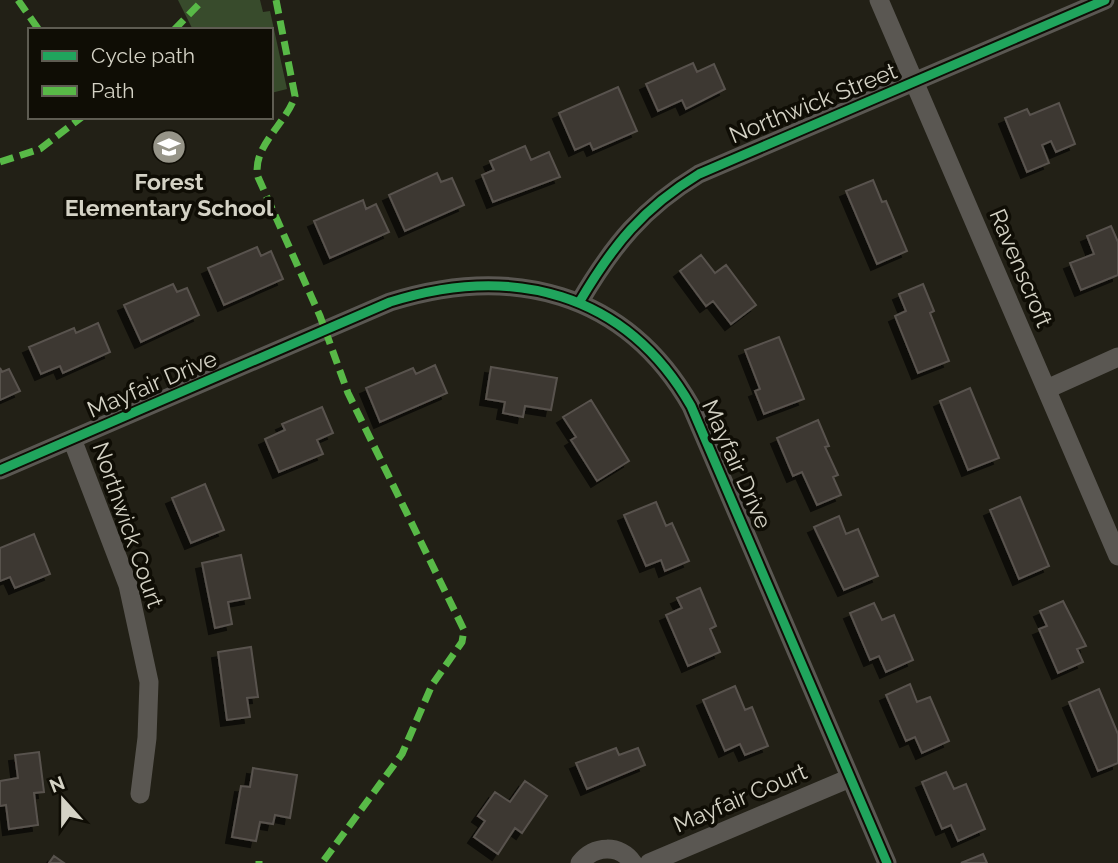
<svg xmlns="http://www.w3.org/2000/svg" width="1118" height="863" font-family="Raleway,sans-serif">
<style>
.green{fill:#384b2c}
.building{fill:#3d3733;stroke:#59534e;stroke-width:2;filter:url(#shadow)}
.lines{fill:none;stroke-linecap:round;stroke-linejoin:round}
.minor{stroke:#5a5752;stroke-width:19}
.quiet{stroke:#58b947;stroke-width:7;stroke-dasharray:14 7;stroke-linecap:butt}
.cycleway-casing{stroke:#0f0d05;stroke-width:13}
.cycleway{stroke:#20a55d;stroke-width:9}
.labels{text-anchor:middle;stroke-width:7;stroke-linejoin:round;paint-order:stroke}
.street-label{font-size:23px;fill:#d4d2c5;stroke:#0f0d05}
.poi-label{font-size:23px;font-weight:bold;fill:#d4d2c5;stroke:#0f0d05}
</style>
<defs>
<filter id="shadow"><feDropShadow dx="-6" dy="6" stdDeviation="0" flood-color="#0009"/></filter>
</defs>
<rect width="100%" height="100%" fill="#222016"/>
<path class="green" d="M178,0H260L263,12L270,11L287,89L271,93V30H193Z"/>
<path class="building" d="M693,63L697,72L714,64L725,89L686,109L682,100L658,111L646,84Z
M618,87L637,131L593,150L590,143L575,150L559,113Z
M1059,103L1075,144L1056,152L1051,141L1042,145L1049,163L1027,172L1005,118L1027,109L1030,115Z
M525,146L531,160L549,152L560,177L493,202L482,175L494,170L490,161Z
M437,173L441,182L452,178L464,205L405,231L389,195Z
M873,180L882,202L886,201L907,251L877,264L846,191Z
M363,200L366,209L376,204L389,232L330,258L314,221Z
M1111,226L1118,242V275L1081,290L1070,263L1094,254L1087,236Z
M257,247L261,256L271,251L283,279L224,305L208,268Z
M701,255L715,273L726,265L756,305L731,324L713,301L706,306L680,271Z
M173,284L177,292L187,288L199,315L141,342L124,305Z
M923,284L934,311L930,313L949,361L918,373L895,316L906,311L899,294Z
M98,323L110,352L63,373L60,366L41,374L29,347L74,328L76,333Z
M779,337L804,399L764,414L755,391L760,389L745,350Z
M435,365L447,393L380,422L366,388L413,368L416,374Z
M491,367L557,378L551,410L525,406L523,417L503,413L505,402L486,399Z
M0,368L2,372L9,369L20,391L0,400Z
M970,388L999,458L968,470L940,401Z
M591,400L629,461L597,481L571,440L576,437L563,417Z
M322,407L333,433L317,440L323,454L279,472L265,439L285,430L282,424Z
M818,420L829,446L825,447L838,475L833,477L841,495L817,505L802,472L793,476L777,438Z
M205,484L224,530L191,543L172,498Z
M1020,497L1049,566L1019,579L990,510Z
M656,502L666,526L672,523L689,561L665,571L661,560L646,566L624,515Z
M839,516L846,534L858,529L878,576L844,590L814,527Z
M34,534L50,574L15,588L10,577L0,581V548Z
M241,555L250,598L228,602L232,624L215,628L202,563Z
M700,588L716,626L710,629L720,652L688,666L666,615L682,608L677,598Z
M1063,601L1086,646L1077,649L1083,662L1058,673L1039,629L1047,626L1040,611Z
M874,603L882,620L894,615L913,660L886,672L879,656L870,660L850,613Z
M251,647L258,697L247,698L250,717L227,720L218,652Z
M910,684L917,702L930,697L949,741L922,753L915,737L906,741L886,695Z
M735,686L745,710L752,707L768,746L745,755L740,744L725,751L703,700Z
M1099,689L1118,734V763L1098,771L1069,702Z
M616,748L619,755L638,748L645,765L587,789L576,763Z
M39,752L44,792L34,793L38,825L9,829L6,805L0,806V781L18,778L15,755Z
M253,768L297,775L290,818L275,815L273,824L260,822L256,841L232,837L241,786L250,787Z
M946,772L954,789L966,784L985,829L958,841L951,825L942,829L922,782Z
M525,781L547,796L522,833L515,828L498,854L474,837L485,821L478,816L495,792L510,802Z
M983,854L987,863H961Z
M54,856L64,863H49Z"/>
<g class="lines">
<path class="minor" d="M879,0L1118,556
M580,301C613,245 643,208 699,174L1105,0
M1047,389L1118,357
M72,439L128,585L149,682L147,738L140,794
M0,470L390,302C511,264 625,291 691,406L887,863
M580,863C594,845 620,844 633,863
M649,863L850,778"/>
<path class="quiet" d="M18,0L39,30
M276,0L295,96C287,123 251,147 258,177L320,316L348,393L464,630L462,642L432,685L402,754L322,863
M174,30L203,0
M0,162L40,149L82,117
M259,863V861"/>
<g class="cycleway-casing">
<path id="cycleway" d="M580,301C613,245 643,208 699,174L1105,0
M0,470L390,302C511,264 625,291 691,406L887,863"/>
</g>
<use href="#cycleway" class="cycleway"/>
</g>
<defs>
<g id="school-disc" transform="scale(1.75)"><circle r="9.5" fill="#969488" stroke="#0f0d05"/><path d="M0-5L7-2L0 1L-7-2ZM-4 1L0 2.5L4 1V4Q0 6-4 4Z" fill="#fff"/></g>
</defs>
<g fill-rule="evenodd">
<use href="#school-disc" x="169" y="147"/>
</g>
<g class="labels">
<g class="street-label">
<text transform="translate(813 103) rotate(-22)" y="8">Northwick Street</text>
<text transform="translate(1021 268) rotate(67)" y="8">Ravenscroft</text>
<text transform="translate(152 384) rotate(-23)" y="8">Mayfair Drive</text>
<text transform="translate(737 464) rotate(66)" y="8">Mayfair Drive</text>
<text transform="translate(128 525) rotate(71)" y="8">Northwick Court</text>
<text transform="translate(740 798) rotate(-23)" y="8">Mayfair Court</text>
</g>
<g class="poi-label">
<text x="169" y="190">Forest<tspan x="169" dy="26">Elementary School</tspan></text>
</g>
</g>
<rect x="28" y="28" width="245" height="91" fill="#0f0d05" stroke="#5e5c52" stroke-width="2"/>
<rect x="42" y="51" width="35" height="10" fill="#20a55d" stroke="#5e5c52" stroke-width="2"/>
<text x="91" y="63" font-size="21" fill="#d4d2c5">Cycle path</text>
<rect x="42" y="86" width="35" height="10" fill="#58b947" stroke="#5e5c52" stroke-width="2"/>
<text x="91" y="98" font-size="21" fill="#d4d2c5">Path</text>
<g transform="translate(63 800) rotate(339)" stroke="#0f0d05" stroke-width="5" paint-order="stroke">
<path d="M0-5L12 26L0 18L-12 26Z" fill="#d4d2c5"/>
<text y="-10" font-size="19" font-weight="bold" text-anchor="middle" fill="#d4d2c5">N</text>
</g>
</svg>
